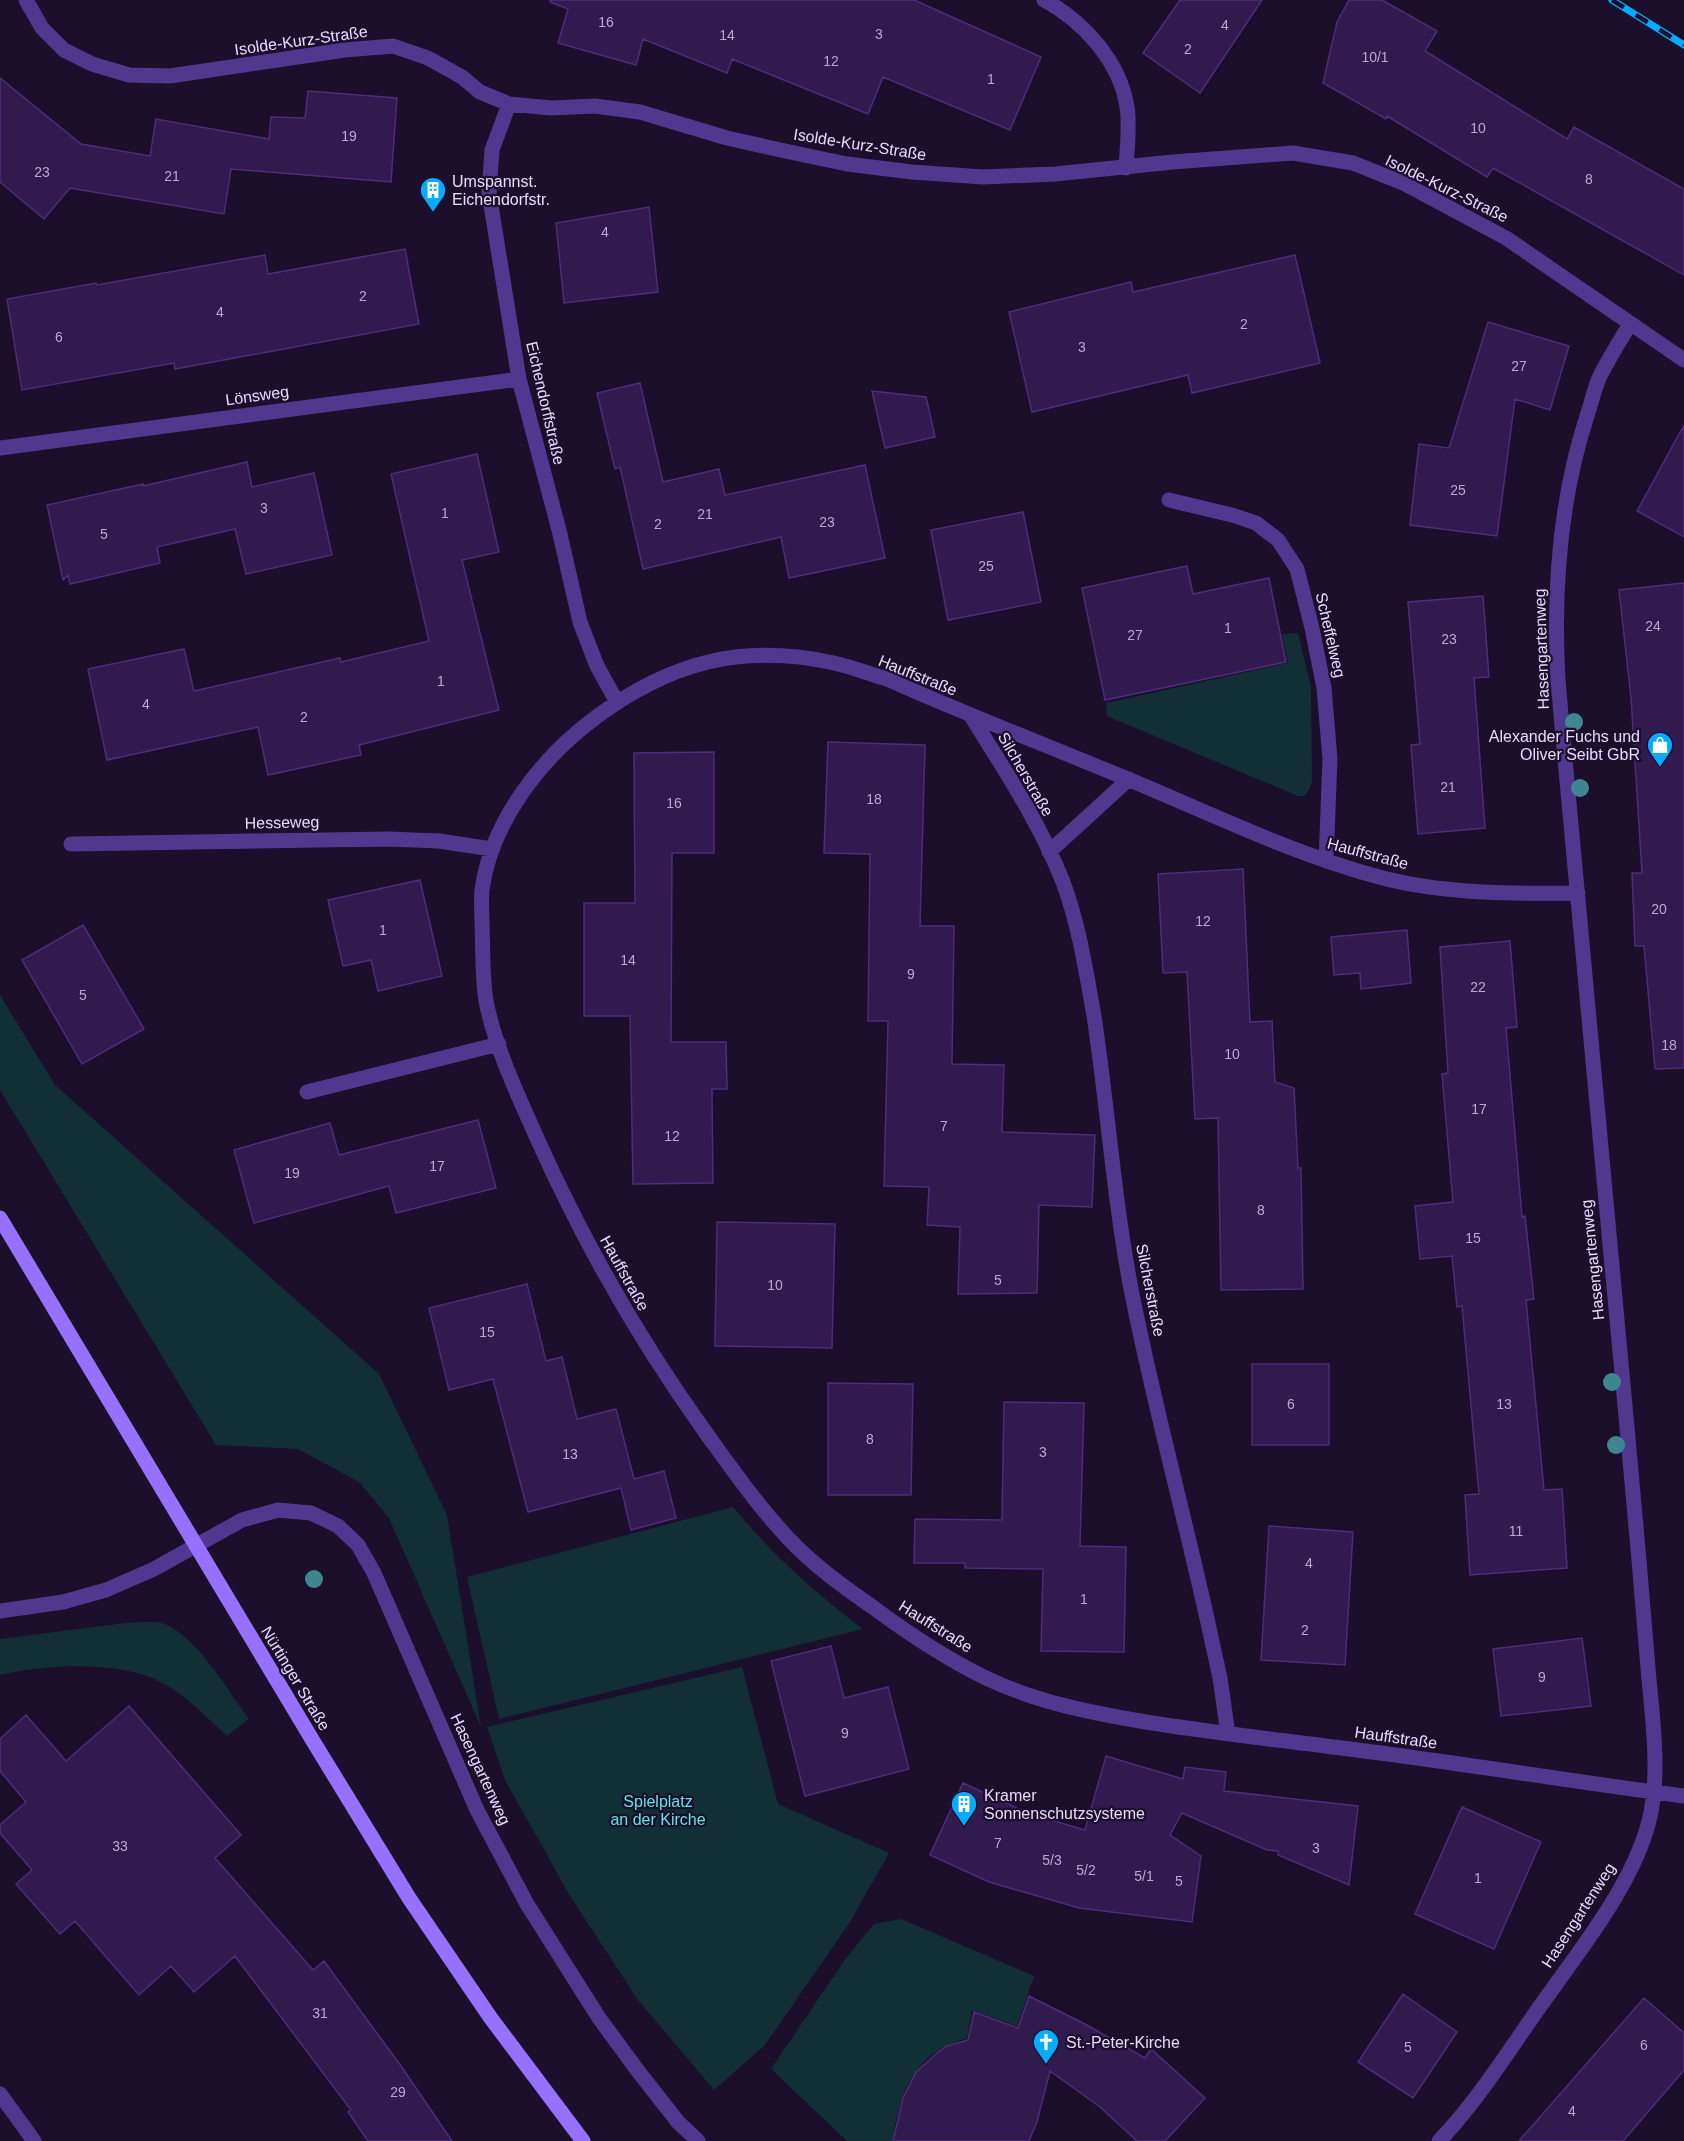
<svg xmlns="http://www.w3.org/2000/svg" width="1684" height="2141" font-family="Helvetica,sans-serif">
<style>
.green{fill:#122f36}
.building{fill:#311a4e;stroke:#4e2b7b;stroke-width:1.5}
.lines{fill:none;stroke-linecap:round;stroke-linejoin:round}
.street{stroke:#4f388e;stroke-width:15}
.secondary{stroke:#9671ff;stroke-width:15}
.rail-casing{stroke:#06abff;stroke-width:7}
.rail{stroke:#1b0f2c;stroke-width:4.5;stroke-dasharray:14;stroke-linecap:butt}
.tree{fill:#3f8692}
.labels{text-anchor:middle;stroke-width:4.5;stroke-linejoin:round;paint-order:stroke}
.number-label{font-size:14px;fill:#baaad3}
.street-label{font-size:16px;fill:#e7daff;stroke:#1b0f2c}
.poi-label{font-size:16px;fill:#e7daff;stroke:#1b0f2c;text-anchor:start}
.park-label{font-size:16px;fill:#5de8e6;stroke:#1b0f2c}
</style>
<rect width="100%" height="100%" fill="#1b0f2c"/>
<path class="green" d="M1298,633L1311,686L1312,781L1309,790L1304,796H1298L1107,716L1106,703L1288,663L1282,634Z
M0,995L55,1085L379,1374L447,1515L481,1727L389,1518L359,1482L298,1449L216,1445L0,1090Z
M733,1507C774,1556 813,1591 863,1629L499,1719L467,1577Z
M126,1623C139,1623 156,1620 167,1625C198,1639 229,1692 249,1719L227,1736C207,1718 187,1696 163,1683C120,1660 46,1664 0,1675V1639Z
M742,1667L778,1804L889,1853L850,1922L765,2045L714,2090L638,2000L570,1896L505,1780L487,1727Z
M901,1919L1034,1976L1017,2026L972,2010L967,2038C929,2049 909,2071 899,2109C896,2120 893,2130 894,2141H847L771,2069L846,1958L874,1924Z"/>
<path class="building" d="M550,0H914L1041,57L1010,130L883,77L868,114L732,59L727,73L643,39L636,65L558,43L568,9L550,2Z
M1180,0H1262L1200,93L1143,53Z
M1349,0H1382L1437,31L1425,51L1567,139L1574,127L1684,189V275L1493,168L1487,177L1387,116L1386,119L1323,83L1337,22Z
M0,78L81,144L150,156L156,119L269,139L271,117L305,118L308,91L397,98L391,182L231,169L224,214L70,188L44,219L0,182Z
M649,207L658,292L564,303L556,223Z
M405,249L419,324L175,369L174,363L22,390L7,299L96,283L97,285L265,255L268,274Z
M1295,255L1320,363L1192,393L1188,375L1032,412L1009,312L1131,282L1133,292Z
M1488,322L1569,346L1550,410L1515,399L1497,536L1410,525L1419,444L1449,448Z
M640,383L663,482L719,469L725,495L865,465L885,558L789,578L781,537L643,569L620,467L615,469L597,393Z
M872,391L926,397L935,437L885,448Z
M1684,425V537L1637,511Z
M477,454L499,552L462,560L499,710L359,745L361,755L268,775L258,727L107,760L88,669L184,649L194,691L340,658L341,662L429,641L391,474Z
M247,462L252,487L314,473L332,555L246,574L235,529L157,547L160,563L70,584L68,575L63,580L47,505L143,484V486Z
M1023,512L1041,602L948,620L931,530Z
M1187,566L1193,594L1269,578L1286,662L1105,700L1082,588Z
M1684,583V1068L1655,1069L1644,946H1635L1632,873H1642L1631,698L1619,590Z
M1483,596L1489,677L1474,678L1485,828L1418,834L1411,745L1420,744L1408,602Z
M828,742L925,745L920,926H954L952,1064L1004,1065L1002,1132L1095,1135L1092,1207L1039,1205L1037,1293L958,1294L960,1227L927,1225L929,1187L884,1186L888,1021H868L870,854L824,853Z
M714,752V853H672L671,1042H726L727,1089H712L713,1183L633,1184L630,1016H584V903H635L634,753Z
M1243,869L1250,1022L1272,1021L1275,1082L1294,1088L1298,1168H1301L1303,1289L1221,1290L1218,1118L1195,1119L1187,972L1163,973L1158,874Z
M420,880L442,976L378,991L371,960L343,966L328,900Z
M83,925L144,1029L82,1064L22,960Z
M1407,930L1411,983L1361,989L1360,973L1334,975L1331,937Z
M1510,941L1517,1027L1506,1028L1522,1217L1525,1216L1534,1299L1526,1300L1544,1490L1562,1489L1567,1568L1470,1575L1465,1495L1479,1494L1462,1306L1457,1307L1452,1256L1420,1259L1415,1206L1453,1202L1442,1074L1448,1073L1440,947Z
M478,1120L496,1188L396,1213L389,1186L254,1223L234,1150L330,1123L339,1155Z
M717,1222L835,1224L832,1348L715,1346Z
M527,1284L546,1361L562,1357L577,1419L616,1409L634,1479L664,1471L676,1518L631,1530L621,1488L528,1512L493,1379L449,1390L429,1308Z
M1252,1364H1329V1445H1252Z
M828,1383L913,1384L911,1495H828Z
M1004,1402L1084,1403L1080,1546L1126,1547L1124,1652L1041,1651L1043,1569L965,1568V1563H914L915,1519L1002,1520Z
M1269,1526L1353,1532L1345,1665L1261,1660Z
M1582,1638L1591,1706L1501,1716L1493,1649Z
M831,1646L844,1698L888,1687L909,1769L805,1796L771,1661Z
M129,1706L241,1835L215,1858L313,1970L324,1961L401,2066L452,2141H368L348,2112L351,2110L235,1956L194,1992L171,1966L139,1995L75,1921L60,1934L16,1884L32,1870L0,1833V1825L26,1802L0,1771V1739L26,1715L66,1761Z
M1106,1756L1183,1779L1185,1767L1226,1772L1224,1791L1358,1806L1349,1885L1278,1855V1851L1267,1850L1182,1813L1170,1835L1201,1856L1192,1922L1079,1908L989,1882L930,1855L963,1783L1030,1814L1085,1830Z
M1462,1807L1541,1842L1494,1949L1415,1914Z
M1403,1994L1457,2032L1413,2098L1358,2062Z
M1029,1996L1085,2024L1145,2058L1151,2049L1205,2098L1165,2141H1137L1100,2107L1050,2071L1037,2122L1029,2141H893L903,2098L916,2072L937,2053L947,2046L968,2040L974,2012L1018,2028Z
M1644,1998L1684,2033V2070L1623,2141H1519Z"/>
<g class="lines">
<path class="street" d="M26,0L42,28L64,50L92,64L129,75L170,76L345,50L393,46L428,58L462,77L480,92L509,104L551,108L595,106L640,112L727,138L785,151L847,164L912,172L983,177L1055,174L1173,162L1293,153L1353,163L1403,183L1506,238L1684,360
M1044,0C1083,21 1120,61 1127,107C1130,126 1127,148 1126,168
M509,104L492,150L489,193L519,379L559,530L580,622L597,666L617,702
M0,448L519,379
M1169,500L1232,515L1256,523L1278,540L1297,569L1312,628L1324,688L1330,759L1326,861
M971,716C1004,769 1040,823 1063,882C1079,925 1086,971 1094,1016C1108,1109 1114,1202 1132,1294C1154,1405 1184,1514 1208,1623L1220,1678L1228,1734
M71,844L389,839L439,841L492,849
M1049,852L1129,779
M1578,893C1514,894 1442,894 1379,877C1293,854 1212,814 1130,780C1049,746 967,715 887,679C869,674 852,667 834,663C742,643 670,662 595,718C541,758 491,822 482,890C481,901 482,913 482,923C483,949 482,976 486,1001C495,1047 517,1093 536,1136C583,1241 639,1340 706,1433C732,1469 758,1506 788,1538C813,1565 844,1587 874,1608C909,1634 947,1659 986,1678C1036,1702 1092,1713 1146,1722C1208,1732 1271,1739 1333,1747C1450,1761 1567,1781 1684,1796
M307,1092L499,1044
M0,1611L63,1602L106,1590L154,1569L242,1520L278,1510L311,1513L338,1526L358,1545L374,1573L477,1810L527,1904L599,2018L638,2071L678,2122L698,2141
M0,2094L34,2141
M1439,2141C1474,2105 1507,2054 1536,2012C1575,1956 1632,1888 1649,1821C1661,1774 1652,1716 1648,1668C1642,1591 1635,1515 1628,1438C1603,1186 1580,933 1558,680C1553,591 1559,504 1586,419C1591,405 1594,389 1600,376C1609,358 1620,341 1630,324"/>
<path class="secondary" d="M0,1218L313,1741L409,1898L490,2017L583,2141"/>
<g class="rail-casing">
<path id="rail" d="M1612,0L1684,45"/>
</g>
<use href="#rail" class="rail"/>
</g>
<g class="tree">
<circle cx="1574" cy="722" r="9"/>
<circle cx="1580" cy="788" r="9"/>
<circle cx="1612" cy="1382" r="9"/>
<circle cx="1616" cy="1445" r="9"/>
<circle cx="314" cy="1579" r="9"/>
</g>
<defs>
<g id="building-pin" transform="scale(1.35)"><path d="M0 17L-7.5 6A9.5 9.5 0 1 1 7.5 6Z" fill="#06abff" stroke="#1b0f2c"/><path d="M-4-6H4V6H1V3H-1V6H-4ZM-2.5-4.3h1.7v1.8h-1.7ZM.8-4.3h1.7v1.8H.8ZM-2.5-1h1.7V.8h-1.7ZM.8-1h1.7V.8H.8Z" fill="#fff"/></g>
<g id="shop-pin" transform="scale(1.35)"><path d="M0 17L-7.5 6A9.5 9.5 0 1 1 7.5 6Z" fill="#06abff" stroke="#1b0f2c"/><path d="M-5-2.5h2.3a2.7 3.5 0 0 1 5.4 0H5L5.5 6h-11ZM-1.5-2.5h3a1.5 2.3 0 0 0-3 0Z" fill="#fff"/></g>
<g id="church-pin" transform="scale(1.35)"><path d="M0 17L-7.5 6A9.5 9.5 0 1 1 7.5 6Z" fill="#06abff" stroke="#1b0f2c"/><path d="M-1.2-6h2.4v3.5h3.3v2.4h-3.3V6h-2.4V-.1h-3.3v-2.4h3.3Z" fill="#fff"/></g>
</defs>
<g fill-rule="evenodd">
<use href="#building-pin" x="433" y="190"/>
<use href="#shop-pin" x="1660" y="745"/>
<use href="#building-pin" x="964" y="1804"/>
<use href="#church-pin" x="1046" y="2042"/>
</g>
<g class="labels">
<g class="number-label">
<text x="606" y="27">16</text>
<text x="1225" y="30">4</text>
<text x="879" y="39">3</text>
<text x="727" y="40">14</text>
<text x="1188" y="54">2</text>
<text x="1375" y="62">10/1</text>
<text x="831" y="66">12</text>
<text x="991" y="84">1</text>
<text x="1478" y="133">10</text>
<text x="349" y="141">19</text>
<text x="42" y="177">23</text>
<text x="172" y="181">21</text>
<text x="1589" y="184">8</text>
<text x="605" y="237">4</text>
<text x="363" y="301">2</text>
<text x="220" y="317">4</text>
<text x="1244" y="329">2</text>
<text x="59" y="342">6</text>
<text x="1082" y="352">3</text>
<text x="1519" y="371">27</text>
<text x="1458" y="495">25</text>
<text x="264" y="513">3</text>
<text x="445" y="518">1</text>
<text x="705" y="519">21</text>
<text x="827" y="527">23</text>
<text x="658" y="529">2</text>
<text x="104" y="539">5</text>
<text x="986" y="571">25</text>
<text x="1653" y="631">24</text>
<text x="1228" y="633">1</text>
<text x="1135" y="640">27</text>
<text x="1449" y="644">23</text>
<text x="441" y="686">1</text>
<text x="146" y="709">4</text>
<text x="304" y="722">2</text>
<text x="1448" y="792">21</text>
<text x="874" y="804">18</text>
<text x="674" y="808">16</text>
<text x="1659" y="914">20</text>
<text x="1203" y="926">12</text>
<text x="383" y="935">1</text>
<text x="628" y="965">14</text>
<text x="911" y="979">9</text>
<text x="1478" y="992">22</text>
<text x="83" y="1000">5</text>
<text x="1669" y="1050">18</text>
<text x="1232" y="1059">10</text>
<text x="1479" y="1114">17</text>
<text x="944" y="1131">7</text>
<text x="672" y="1141">12</text>
<text x="437" y="1171">17</text>
<text x="292" y="1178">19</text>
<text x="1261" y="1215">8</text>
<text x="1473" y="1243">15</text>
<text x="998" y="1285">5</text>
<text x="775" y="1290">10</text>
<text x="487" y="1337">15</text>
<text x="1291" y="1409">6</text>
<text x="1504" y="1409">13</text>
<text x="870" y="1444">8</text>
<text x="1043" y="1457">3</text>
<text x="570" y="1459">13</text>
<text x="1516" y="1536">11</text>
<text x="1309" y="1568">4</text>
<text x="1084" y="1604">1</text>
<text x="1305" y="1635">2</text>
<text x="1542" y="1682">9</text>
<text x="845" y="1738">9</text>
<text x="998" y="1848">7</text>
<text x="120" y="1851">33</text>
<text x="1316" y="1853">3</text>
<text x="1052" y="1865">5/3</text>
<text x="1086" y="1875">5/2</text>
<text x="1144" y="1881">5/1</text>
<text x="1478" y="1883">1</text>
<text x="1179" y="1886">5</text>
<text x="320" y="2018">31</text>
<text x="1644" y="2050">6</text>
<text x="1408" y="2052">5</text>
<text x="398" y="2097">29</text>
<text x="1572" y="2116">4</text>
</g>
<g class="street-label">
<text transform="translate(301 40) rotate(-8)" y="6">Isolde-Kurz-Straße</text>
<text transform="translate(860 144) rotate(9)" y="6">Isolde-Kurz-Straße</text>
<text transform="translate(1447 188) rotate(26)" y="6">Isolde-Kurz-Straße</text>
<text transform="translate(257 395) rotate(-8)" y="6">Lönsweg</text>
<text transform="translate(546 403) rotate(77)" y="6">Eichendorffstraße</text>
<text transform="translate(1331 635) rotate(77)" y="6">Scheffelweg</text>
<text transform="translate(1541 649) rotate(-92)" y="6">Hasengartenweg</text>
<text transform="translate(918 675) rotate(22)" y="6">Hauffstraße</text>
<text transform="translate(1026 774) rotate(60)" y="6">Silcherstraße</text>
<text transform="translate(282 822) rotate(-1)" y="6">Hesseweg</text>
<text transform="translate(1368 853) rotate(15)" y="6">Hauffstraße</text>
<text transform="translate(1592 1260) rotate(-96)" y="6">Hasengartenweg</text>
<text transform="translate(625 1273) rotate(61)" y="6">Hauffstraße</text>
<text transform="translate(1151 1290) rotate(79)" y="6">Silcherstraße</text>
<text transform="translate(936 1626) rotate(32)" y="6">Hauffstraße</text>
<text transform="translate(296 1678) rotate(59)" y="6">Nürtinger Straße</text>
<text transform="translate(1396 1737) rotate(8)" y="6">Hauffstraße</text>
<text transform="translate(481 1769) rotate(65)" y="6">Hasengartenweg</text>
<text transform="translate(1578 1915) rotate(-57)" y="6">Hasengartenweg</text>
</g>
<g class="poi-label">
<text x="452" y="187">Umspannst.<tspan x="452" dy="18">Eichendorfstr.</tspan></text>
<text x="1640" y="742" text-anchor="end">Alexander Fuchs und<tspan x="1640" dy="18">Oliver Seibt GbR</tspan></text>
<text x="984" y="1801">Kramer<tspan x="984" dy="18">Sonnenschutzsysteme</tspan></text>
<text x="1066" y="2048">St.-Peter-Kirche</text>
</g>
<g class="park-label">
<text x="658" y="1807">Spielplatz<tspan x="658" dy="18">an der Kirche</tspan></text>
</g>
</g>
</svg>
